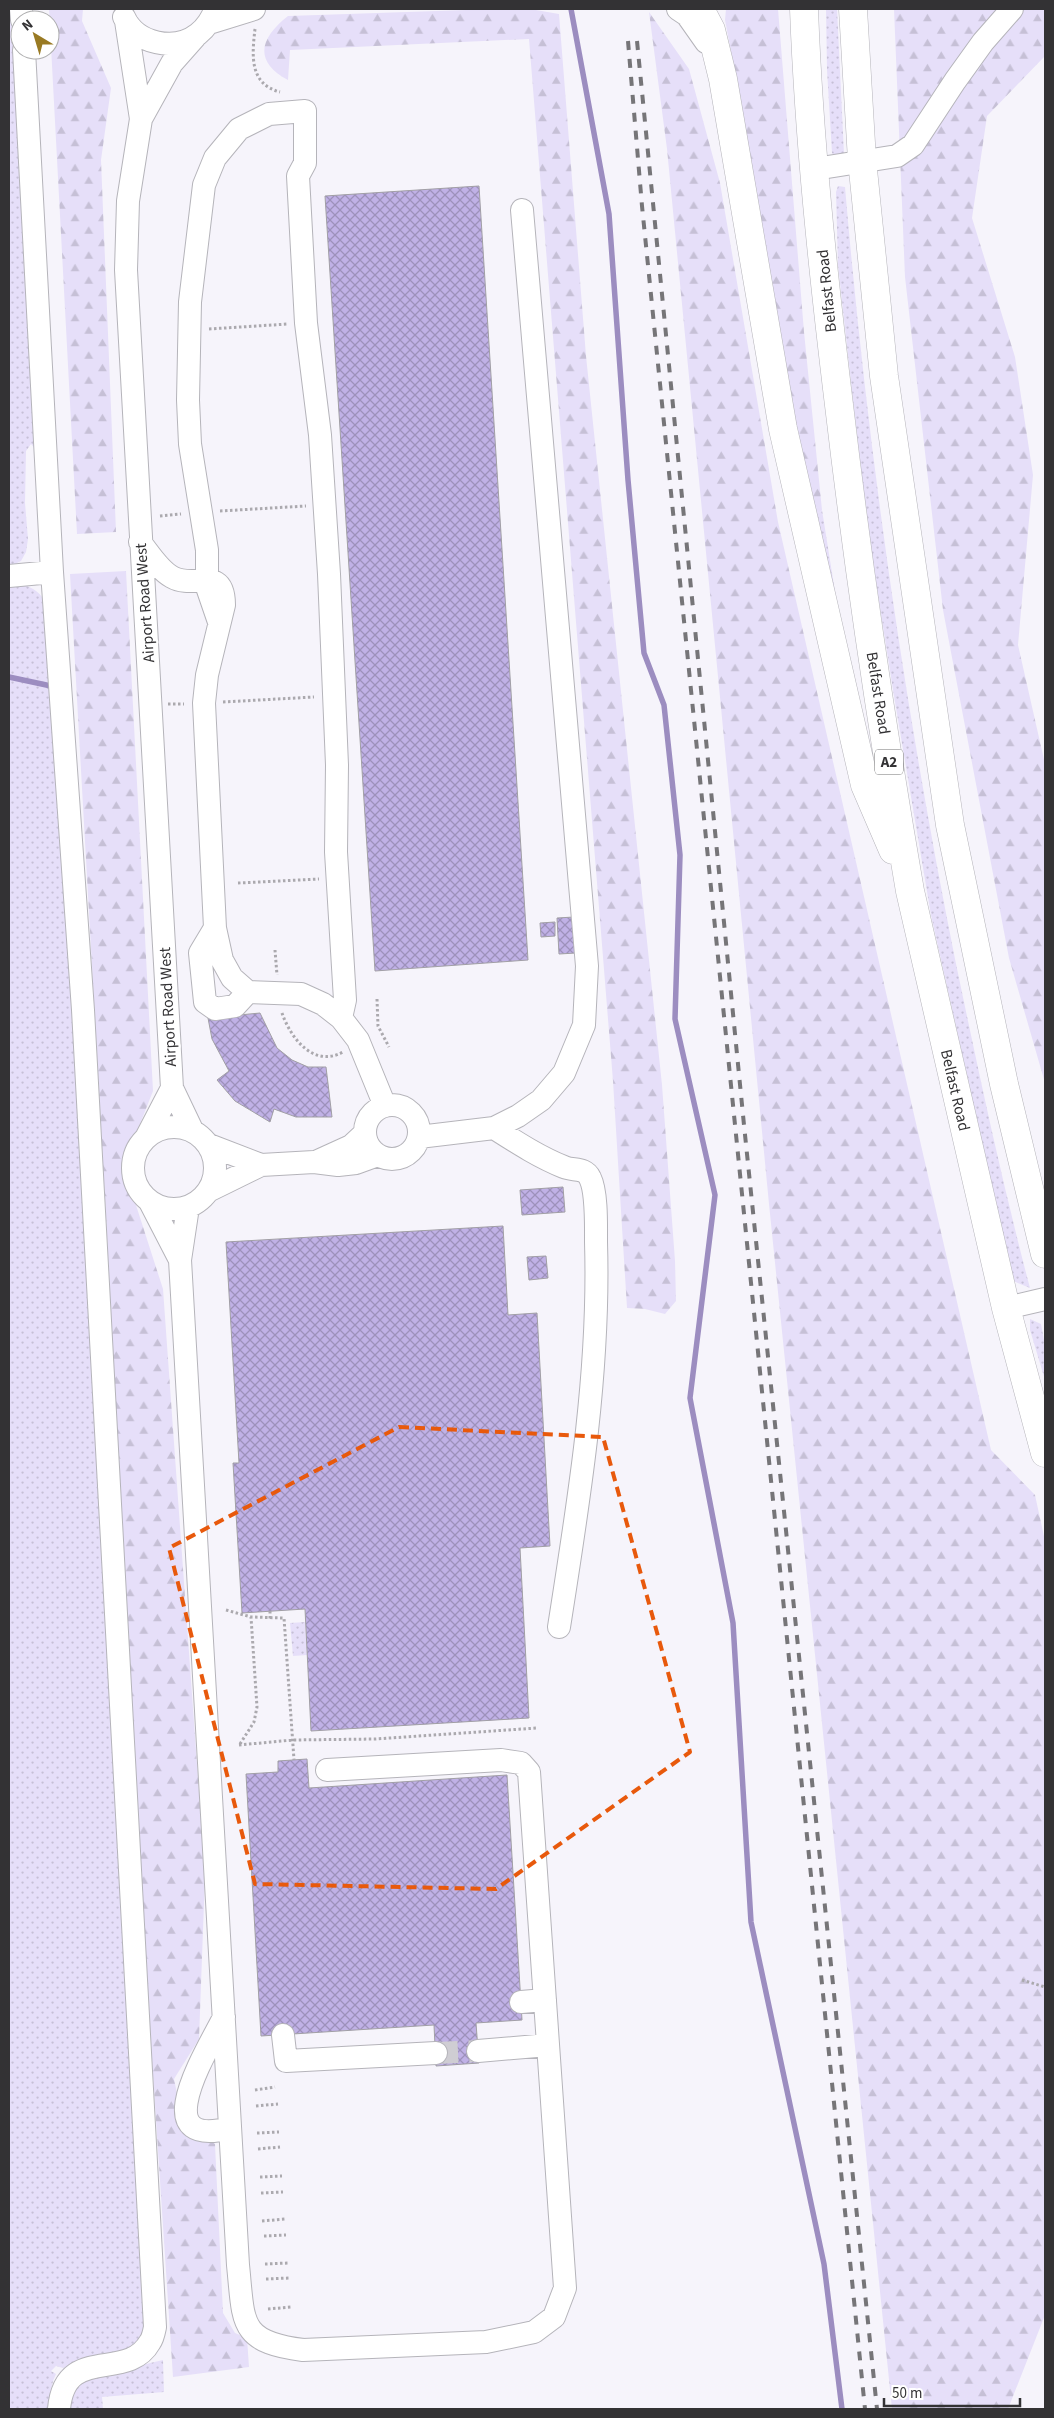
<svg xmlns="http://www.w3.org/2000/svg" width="1054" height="2418" font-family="'Source Sans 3',sans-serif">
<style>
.grass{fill:url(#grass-dots)}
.forest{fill:url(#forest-firs)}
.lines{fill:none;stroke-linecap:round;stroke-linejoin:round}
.stream{stroke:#9c8dc0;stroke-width:5.5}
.building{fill:url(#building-cross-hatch);stroke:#a19fa5}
.minor-tunnel{stroke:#cfcdd3;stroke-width:22;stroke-dasharray:22 11;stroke-linecap:butt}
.minor-casing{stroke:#b5b4ba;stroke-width:24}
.highway-casing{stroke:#b5b4ba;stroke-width:29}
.path{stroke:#aba9ae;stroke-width:3;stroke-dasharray:2.5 2.5;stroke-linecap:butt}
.minor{stroke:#fff;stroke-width:22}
.highway{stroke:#fff;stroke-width:28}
.rail{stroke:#767578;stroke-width:4;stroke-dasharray:9 9;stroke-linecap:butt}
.marked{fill:none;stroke:#e8590c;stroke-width:4;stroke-dasharray:10 6;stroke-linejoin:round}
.labels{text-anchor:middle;stroke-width:4.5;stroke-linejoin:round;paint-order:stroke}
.shield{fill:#fff;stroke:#707071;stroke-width:1}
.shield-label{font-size:15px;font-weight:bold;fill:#333234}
.street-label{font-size:16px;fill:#333234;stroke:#fff}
</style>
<defs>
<pattern id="grass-dots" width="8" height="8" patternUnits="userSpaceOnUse" patternTransform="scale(1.25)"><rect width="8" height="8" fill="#e6dff9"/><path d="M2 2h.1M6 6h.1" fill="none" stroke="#c6c0d6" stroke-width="1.8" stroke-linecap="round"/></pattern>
<pattern id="forest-firs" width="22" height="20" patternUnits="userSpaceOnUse" patternTransform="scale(1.25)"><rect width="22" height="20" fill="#e6dff9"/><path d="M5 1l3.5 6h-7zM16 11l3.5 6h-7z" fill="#c6c0d6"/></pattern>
<pattern id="building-cross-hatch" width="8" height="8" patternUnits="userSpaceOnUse" patternTransform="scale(1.25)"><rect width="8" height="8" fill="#c0b1e6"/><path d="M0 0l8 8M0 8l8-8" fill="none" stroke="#9d91bb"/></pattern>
</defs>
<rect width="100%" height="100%" fill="#f6f4fb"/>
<path class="grass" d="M9,9H15L44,458L31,444L26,451L25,503L28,539L26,552L21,561L9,567Z
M826,9H837L844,154L839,159L832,153L827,70Z
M838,186L845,187C867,446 904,704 955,959C978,1069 1001,1179 1030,1288L1013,1281L931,915L894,696L867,526L838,265L836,192Z
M822,510L836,598L812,518Z
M9,581C44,588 47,599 54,633L145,2344L63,2368L56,2366L51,2371L56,2374C50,2386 50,2396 52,2409H9Z
M1030,1319L1041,1324L1045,1346V1380L1030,1330Z
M305,1622L307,1655L293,1656L290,1623Z
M163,2360L164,2392L102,2397L103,2409H66L74,2381Z"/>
<path class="forest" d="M49,9H83L82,21L111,88L101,160L116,532L77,534Z
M496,9H530L559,14L586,356L662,1085L675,1261L676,1301L665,1314L645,1309L627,1308L613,1081L529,39L290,50L288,80C253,61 260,38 288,16Z
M726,9H778L804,332L822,510L812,518L771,299L741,104L725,20Z
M894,9H1045V56L987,116L972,218L1015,357L1033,475L1018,645L1045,764V1083L1009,958L943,610L905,277Z
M649,12L689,69L720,183L778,522L991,1450L1035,1495L1045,1541V2315L1008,2409H892L769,1204L667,149Z
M126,571L153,1091L131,1147L126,1174L163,1289L205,1876L199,2039L174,2079L183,2123L215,2144L223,2313L235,2333L247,2338L249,2367L173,2377L130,1727L107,1234L70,574Z"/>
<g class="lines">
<path class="stream" d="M571,9L609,214L628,480L644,653L664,705L680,855L675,1019L715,1195L690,1398L733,1623L751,1922L824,2264L842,2409
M9,677L51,686"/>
</g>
<path class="building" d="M479,186L528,960L375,971L325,196Z
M574,917L576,953L559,954L557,918Z
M555,922V936L541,937L540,923Z
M260,1013L277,1048L292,1060L308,1067H326L332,1117H296L274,1109L270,1122L235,1101L217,1080L229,1071L212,1039L208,1018Z
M563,1187L565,1212L522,1215L520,1190Z
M503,1226L508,1315L537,1313L550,1546L520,1548L529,1718L311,1731L305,1609L242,1613L233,1463H239L226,1242Z
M546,1256L548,1278L529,1280L527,1257Z
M307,1759L309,1788L507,1775L522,2020L476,2023L479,2063L436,2066L434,2025L261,2036L246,1774L278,1772V1761Z"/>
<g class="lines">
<path class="minor-tunnel" d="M436,2053L478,2051"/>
<g class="minor-casing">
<path id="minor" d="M21,9L22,20
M678,9L687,15L706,42
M124,17C136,44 175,52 198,34C207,27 211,19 216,9
M126,21L141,119L128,201L126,270L172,1088L192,1130
M209,23L254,9
M24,50L52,572L83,1010L155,2327C154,2332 153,2338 150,2342C127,2383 65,2343 59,2409
M141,119L172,63L195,37
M815,169L897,156L913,145L955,81L983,42L1012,9
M140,542C149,553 159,570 172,577C194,590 224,564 224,605L207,675L204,703L215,928L222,960L232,978L248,992L301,994L323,1004L341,1018L358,1040L385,1106
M9,576L52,572
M219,622L207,587V550L190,444L188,400L190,302L204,185L215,158L239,129L269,114L305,111V163L298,176L306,323L320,435L329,574L337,765L336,852L345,1000L341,1018
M215,928L200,953L205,1002L215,1009L235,1006L248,992
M365 1132a27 27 0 1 1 54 0a27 27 0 1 1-54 0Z
M133 1168a41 41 0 1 1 82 0a41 41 0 1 1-82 0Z
M494,1128C516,1142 539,1157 564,1167C573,1171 585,1167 590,1178C597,1192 596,1226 596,1242C600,1371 579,1500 559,1627
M147,1136L172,1088
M419,1137L494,1128L518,1116L541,1100L564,1073L584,1025L587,966L522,210
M209,1145L261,1165
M318,1161L351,1146L365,1133
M208,1191L261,1165L314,1162L338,1165L356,1163L378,1155
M150,1202L180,1260
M188,1207L180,1260L238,2265C244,2322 238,2342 303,2350L486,2342L534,2332L554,2317L565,2288L529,1772L521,1763L501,1760L327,1770
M1006,1308L1045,1299
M521,2002L545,2000
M224,2017C209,2048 143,2150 230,2128
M283,2035L286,2061L436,2053
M478,2051L548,2045"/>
</g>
<g class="highway-casing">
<path id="highway" d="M700,9L711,30L723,79L783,429L865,785L893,850
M804,9C809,141 823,273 839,405C858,567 882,729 910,891L1006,1308L1045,1453
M853,9L862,160L884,376L950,825L1004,1084L1045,1254"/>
</g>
<path class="path" d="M255,29C252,55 249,84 280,92
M209,329L288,324
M220,511L306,506
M160,516L181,514
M223,702L314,697
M168,704H184
M238,883L319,879
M275,950L277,975
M377,999L378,1026L389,1047
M282,1013C291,1039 314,1068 343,1052
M226,1610L251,1617L284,1618L294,1760
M270,1611V1619
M240,1744L254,1722L257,1707L251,1617
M239,1745L293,1740L375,1739L537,1728
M1022,1980L1045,1987
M255,2090L275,2087
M256,2106L278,2104
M257,2133L279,2132
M258,2149L280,2147
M260,2177L282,2176
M261,2193L283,2192
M262,2221L285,2219
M264,2236L286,2235
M265,2264L288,2263
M266,2279L289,2278
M268,2309L291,2307"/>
<use href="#minor" class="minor"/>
<use href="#highway" class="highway"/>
<path class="rail" d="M628,41L642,206L865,2409
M637,41L744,1125L877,2409"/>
</g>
<path class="marked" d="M399,1427L603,1437L690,1752L496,1889L255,1884L169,1548Z"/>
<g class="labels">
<rect class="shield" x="875" y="749.5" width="28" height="25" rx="4"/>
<g class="shield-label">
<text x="889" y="767">A2</text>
</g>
<g class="street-label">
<text transform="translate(826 291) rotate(-96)" y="6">Belfast Road</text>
<text transform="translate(144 603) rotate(-94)" y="6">Airport Road West</text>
<text transform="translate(879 693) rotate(81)" y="6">Belfast Road</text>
<text transform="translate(167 1007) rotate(-93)" y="6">Airport Road West</text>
<text transform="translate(956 1090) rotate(77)" y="6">Belfast Road</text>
</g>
</g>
<rect width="1054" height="2418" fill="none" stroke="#333234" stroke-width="20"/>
<g transform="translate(35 35) rotate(322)"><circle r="24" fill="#ffffff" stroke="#adadae"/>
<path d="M0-4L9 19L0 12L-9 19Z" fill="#997a23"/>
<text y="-8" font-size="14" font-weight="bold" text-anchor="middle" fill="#333234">N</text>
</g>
<path d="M884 2398v8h136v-8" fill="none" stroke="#333234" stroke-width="2.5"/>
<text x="892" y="2398" font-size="15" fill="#333234" stroke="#ffffff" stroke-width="4" paint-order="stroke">50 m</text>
</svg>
